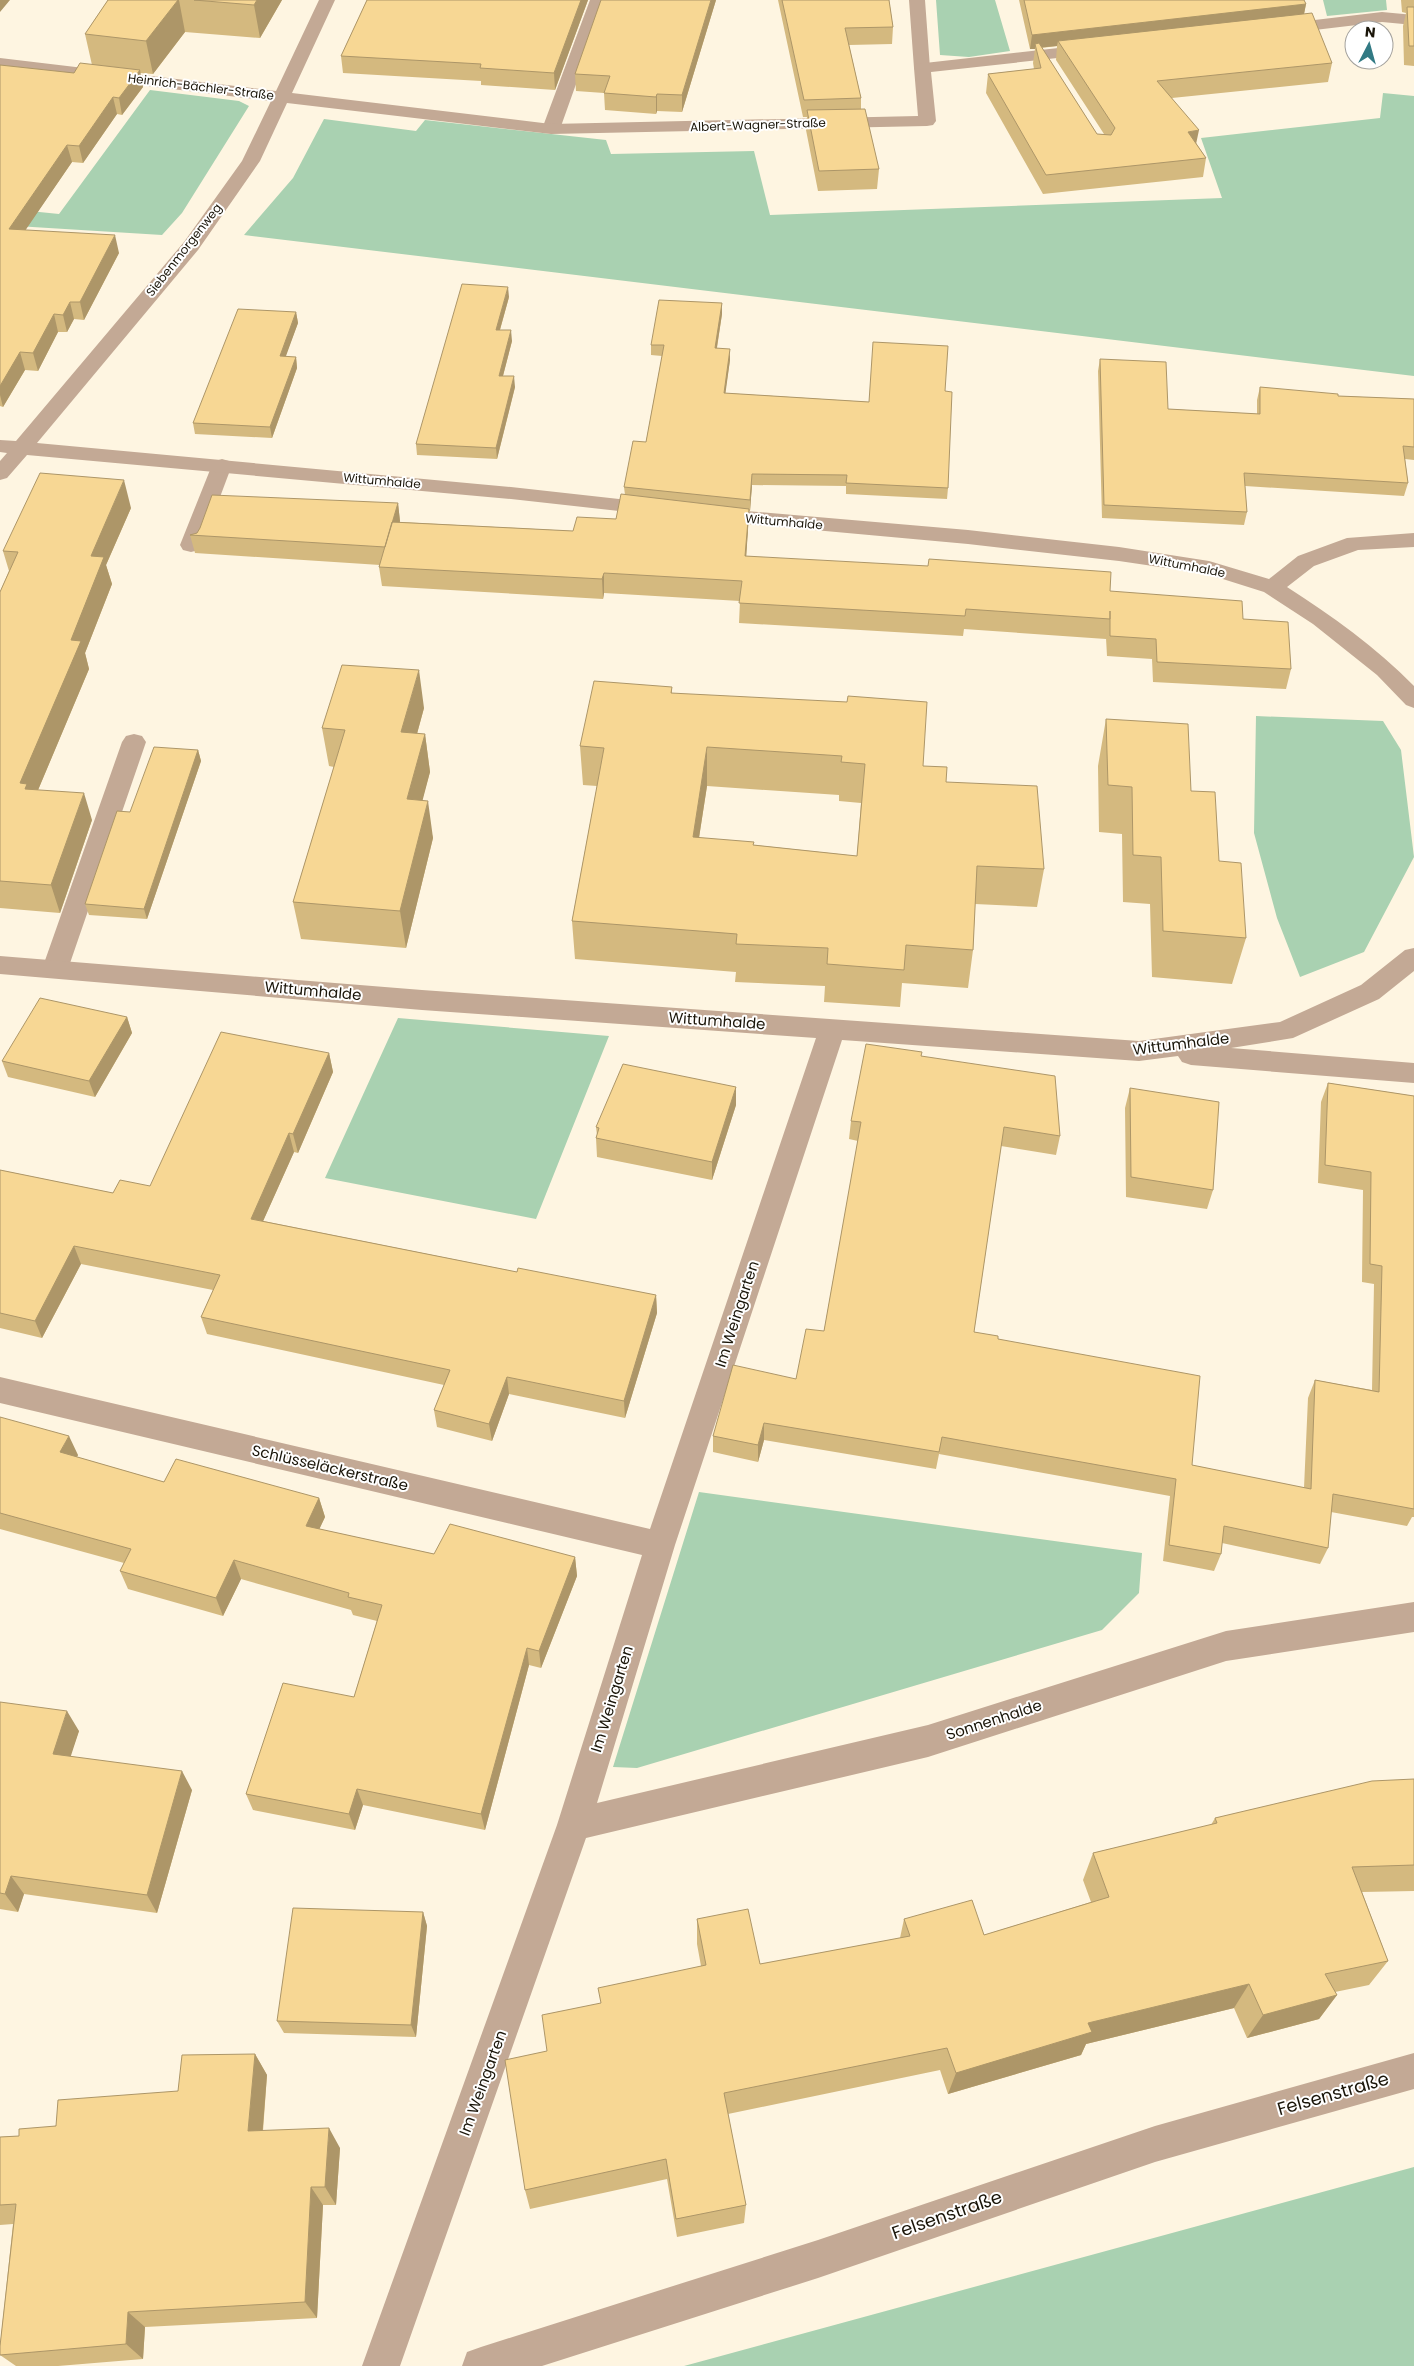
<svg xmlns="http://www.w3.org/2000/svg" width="1414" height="2366" font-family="Poppins,sans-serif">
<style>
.green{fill:#a9d1b1}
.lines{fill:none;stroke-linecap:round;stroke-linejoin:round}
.lane{fill:#c3a995;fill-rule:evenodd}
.street{fill:#c3a995;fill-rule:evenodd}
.wall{fill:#d4b97f;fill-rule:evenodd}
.shaded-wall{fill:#ad9668}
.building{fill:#f7d794;stroke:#ad9668;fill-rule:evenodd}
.labels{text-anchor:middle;stroke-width:4;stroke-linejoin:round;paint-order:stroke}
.far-street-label{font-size:12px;fill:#1a1509;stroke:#fff}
.street-label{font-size:15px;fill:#1a1509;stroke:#fff}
.near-street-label{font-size:18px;fill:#1a1509;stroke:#fff}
</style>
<rect width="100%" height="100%" fill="#fef5e1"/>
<path class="green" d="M936,0H995L1010,51L969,57L940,55Z
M1323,0H1386L1387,10L1327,16Z
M150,90L239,101L249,106L182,213L162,235L0,225V208L59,214Z
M1383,93L1414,96V376L244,235L293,178L324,119L416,131L425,120L606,140L611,154L754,151L770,215L1222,198L1201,138L1380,118Z
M1256,716L1383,721L1401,750L1414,857L1364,952L1300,977L1277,918L1254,833Z
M398,1018L609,1036L536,1219L325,1178Z
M699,1492L1142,1553L1139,1593L1102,1630L637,1768L613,1767Z
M1414,2167V2366H684Z"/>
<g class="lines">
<path class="lane" d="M590,0H606L560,129L557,133H545L542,129Z
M909,0H925L930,68L928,72H916L914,68Z
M222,459L229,461L232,465L202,545L199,550L191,552L183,550L180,545L212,465L215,461Z
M134,734L142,736L146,742L68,969L64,976L55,978L46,976L42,969L122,742L126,736Z"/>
<path class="street" d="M319,0H335L292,93L551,124L918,116L914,68L916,64L1094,44L1100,45L1102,49L1100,53L1094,54L931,72L936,121L933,125L927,126L551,134L287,103L260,161L198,250L37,443L511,487L655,503L662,504L666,509L662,514L655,515L511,499L27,455L7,478L0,480V461L7,453L0,452V440L16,441L184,242L242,161L271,101L0,68V58L276,91Z
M1382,12L1414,15V25L1382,22L1281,34L1275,33L1273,29L1275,25L1281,24Z
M711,508L968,530L1119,547L1209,561L1269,579L1298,556L1347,538L1414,533V547L1358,550L1314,566L1287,587C1332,616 1376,647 1414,686V708L1406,705L1377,675L1313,624L1264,592L1207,574L1119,561L968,544L704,520L700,515L704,510Z
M1414,948V971L1379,999L1293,1038L1231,1048L1414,1063V1083L1191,1065L1182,1062L1178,1056L1139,1061L842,1040L675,1545L597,1803L928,1725L1226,1631L1414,1602V1632L1226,1661L928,1757L586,1838L400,2366H362L557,1825L642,1555L0,1403V1377L650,1529L816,1038L422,1010L0,974V956L422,990L1139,1041L1280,1022L1361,985L1405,950Z
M1414,2053V2089L1155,2162L818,2278L542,2366H462L467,2352L481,2347L818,2240L1155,2126Z"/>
</g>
<path class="wall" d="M108,0H282L260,38L185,32L153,74L140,73L143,87L122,115L117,114L83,163L72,162L25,230L119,253L84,320L74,319L67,332H58L38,371L25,370L3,407L0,406V65L74,73L92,65L85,34Z
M367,0H588L555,90L481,85V81L343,73L341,56Z
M716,0L682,112L657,111L656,114L605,110L604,93L576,91L575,74Z
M778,0H889L893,27L892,44L849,45L861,98V109L879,169L877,189L818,191L806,130L807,117H803Z
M1019,0H1304L1306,4L1304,14L1332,63L1328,82L1172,98L1196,143L1206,158L1203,177L1043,194L986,93L988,74L1034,69L1033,63L1035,49H1030ZM1057,46L1056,60L1104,134H1097L1041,48Z
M1401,0H1414V66L1404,65L1403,26L1406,13L1402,12Z
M509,297L500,330L512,341L503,376L515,387L497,459L417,455L416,444Z
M722,303V314L717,348L730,360L725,393L869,402L945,391L948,488L947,499L846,494V486L752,485L750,511H749L748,529L746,556L1110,591L1243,619L1291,669L1286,689L1153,682L1152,659L1107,656L1106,638V639L964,629L963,636L739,623L740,601L604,593L603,599L382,586L379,567L380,565L195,553L190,535L398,503L400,522L573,531L616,519L625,495L624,487L646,442L662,356L651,355V345Z
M296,312L298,323L285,357H296L297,368L272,438L195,434L193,423Z
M1100,359L1168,409L1257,414V400L1260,387L1338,396L1414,399V460L1405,459L1408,483L1404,496L1245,486L1247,512L1244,525L1102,518L1098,371Z
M131,508L106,565L112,584L85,653L89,669L38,790L92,820L60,913L0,908V592L9,571L3,551Z
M672,687V693L923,766L946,782L1044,869L1037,907L975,904L973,950L968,988L902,983L900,1007L824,1002L825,986L735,982L736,972L575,959L572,921L597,786L583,785L580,746ZM707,786L839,795V801L861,803L857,856L754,845L699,838Z
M424,708L417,734H425L430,772L422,800L433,838L406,948L301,939L293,902L334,767L329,766L322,728Z
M1106,719L1191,791L1219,861L1246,938L1232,984L1152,977L1150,904L1123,902L1122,834L1099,832L1098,766Z
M198,750L201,761L147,919L89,915L85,904L130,812Z
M127,1017L132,1033L95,1097L8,1077L2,1061Z
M329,1053L333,1072L298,1153L294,1152L263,1221L517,1272L656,1295L657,1313L625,1418L509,1394L492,1441L437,1427L434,1410L444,1385L207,1334L201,1317L213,1290L81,1264L42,1338L0,1328V1170L113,1193L150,1186Z
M921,1056L1060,1136L1056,1155L1001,1146L974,1332L998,1339L1192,1465L1304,1488L1308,1398L1315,1380L1372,1390L1374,1284L1362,1282L1363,1190L1318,1183L1321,1102L1328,1083L1414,1096V1517H1412L1407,1526L1331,1512L1328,1548L1320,1564L1222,1543L1221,1554L1214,1571L1163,1561L1170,1496L939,1454L936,1469L764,1440L758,1462L713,1452V1436L796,1379L824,1331L858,1141L849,1139L851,1121Z
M736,1087V1105L712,1180L597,1157L596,1138L597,1135L596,1127Z
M1130,1088L1213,1190L1207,1209L1126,1197L1125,1108Z
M0,1417L78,1455L77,1457L164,1482L319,1498L325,1517L319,1529L434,1554L575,1557L577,1576L541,1668L529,1665L485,1830L363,1805L355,1830L253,1810L246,1794L354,1697L377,1621L353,1615L351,1610L241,1579L223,1616L128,1589L120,1571L124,1563L0,1529Z
M0,1702L79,1731L70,1756L192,1790L157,1913L24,1894L18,1912L0,1909Z
M1414,1779V1891L1362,1892L1388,1961L1369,1985L1335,1992L1337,1995L1319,2019L1247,2038L1234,2008L1086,2044L1081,2055L948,2094L940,2070L728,2114L746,2205L744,2223L677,2237L667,2179L530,2209L525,2190L547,2051L701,1966L697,1944V1919L760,1964L900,1938L904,1919L984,1935L1091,1902L1083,1880L1093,1853L1211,1825L1215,1818Z
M423,1912L427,1926L416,2037L284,2033L277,2021Z
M255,2054L267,2075L263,2131L340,2148L336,2205H323L317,2318L145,2327L143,2359L58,2366H16L0,2355V2346L13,2224L0,2225V2137L19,2136L178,2091Z"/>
<path class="shaded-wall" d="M0,0H10L0,12Z
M178,0H179L185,32L153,74L146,41Z
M257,0H282L260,38L254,5Z
M581,0H588L555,90L554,73Z
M711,0H716L682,112V95Z
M1306,4L1303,19L1058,41L1057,46L1036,48L1035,44V49H1030L1032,35Z
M140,70L143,87L122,115L119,98Z
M657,94V111L656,114V97Z
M113,97L117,114L83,163L79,146Z
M1199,130L1195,149L1188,132Z
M67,145L72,162L14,247L9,229Z
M115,235L119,253L84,320L80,302Z
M508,287L509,297L497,340L496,330Z
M70,302L74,319L67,332L63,315Z
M722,303V314L715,359V348Z
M296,312L298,323L282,367L280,356Z
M54,314L58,332L38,371L33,353Z
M511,330L512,341L500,387L499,376Z
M730,349V360L724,404V393Z
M20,352L25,370L3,407L0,395V386Z
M296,357L297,368L272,438L270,427Z
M514,376L515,387L497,459L496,448Z
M752,474V485L750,511V500Z
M124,480L131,508L106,565L112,584L85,653L89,669L33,802L20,783L71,640L91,556Z
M398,503L400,521L388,565L385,547Z
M749,509L748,529L745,576V556Z
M604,573V593L603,599L602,579Z
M419,670L424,708L407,770L401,732Z
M425,734L430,772L413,837L407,799Z
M707,747V786L693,876V837Z
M198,750L201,761L147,919L144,909Z
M84,793L92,820L60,913L51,885Z
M428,801L433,838L406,948L400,911Z
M127,1017L132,1033L95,1097L89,1081Z
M329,1053L333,1072L298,1153L293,1134Z
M736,1087V1105L712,1180V1162Z
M289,1133L294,1152L256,1237L251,1219Z
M74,1246L81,1264L42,1338L35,1321Z
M656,1295L657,1313L625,1418L624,1401Z
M507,1377L509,1394L492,1441L489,1424Z
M764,1423V1440L758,1462V1445Z
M69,1436L78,1455L69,1471L60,1452Z
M319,1498L325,1517L312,1545L306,1526Z
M575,1557L577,1576L541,1668L539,1651Z
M234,1560L241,1579L223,1616L216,1598Z
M527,1648L529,1665L485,1830L481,1814Z
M67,1711L79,1731L65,1774L53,1754Z
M182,1771L192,1790L157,1913L147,1895Z
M357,1789L363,1805L355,1830L349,1814Z
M11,1876L24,1894L18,1912L5,1894Z
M423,1912L427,1926L416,2037L411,2025Z
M1249,1984L1234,2008L1086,2044L1081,2055L948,2094L956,2073L1088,2023Z
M1337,1995L1319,2019L1247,2038L1263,2015Z
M255,2054L267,2075L261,2151L248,2131Z
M329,2128L340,2148L336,2205L325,2187Z
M311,2187L323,2205L317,2318L305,2302Z
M128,2312L145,2327L143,2359L126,2344Z"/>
<path class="building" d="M108,0H178L146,41L85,34Z
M194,0H257L254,5Z
M367,0H581L554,73L480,68L481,64L341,56Z
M601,0H711L682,95L657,94L656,97L604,93L610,76L575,74Z
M782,0H889L893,27L845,28L861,98L804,100Z
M1024,0H1304L1306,4L1032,35Z
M1407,7H1414V46H1409Z
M1312,13L1332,63L1157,81L1199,130L1188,132L1206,158L1046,175L988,74L1041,68L1035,44L1039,43L1097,134L1111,135L1115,128L1058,41Z
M80,63L140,70L119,98L113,97L79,146L67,145L9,229L115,235L80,302H70L63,315L54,314L33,353L20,352L0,386V65L74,73Z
M865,109L879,169L819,171L807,110Z
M462,284L508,287L496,330H511L499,376H514L496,448L416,444Z
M659,300L722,303L715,348L730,349L724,393L869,402L873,342L948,346L945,391L952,392L948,488L846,483L847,475L752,474L750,500L624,487L633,441L646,442L664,345H651Z
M238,309L296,312L280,356L296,357L270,427L193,423Z
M1100,359L1166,362L1168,409L1260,414V387L1338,394V396L1414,399V447L1403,446L1408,483L1244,473L1247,512L1104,505Z
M40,473L124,480L91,556L104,557L71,640L81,641L20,783L27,784L25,789L84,793L51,885L0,881V592L18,552L3,551Z
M621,494L749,509L745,556L928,566L929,559L1111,572L1110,591L1242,601L1243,619L1288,622L1291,669L1157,662L1156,639L1110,636V611V619L966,609L965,616L739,603L742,581L604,573L602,579L379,567L392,522L573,531L577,517L616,519Z
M212,495L398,503L385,547L190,535L197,533L200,528Z
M342,665L419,670L401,732L425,734L407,799L428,801L400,911L293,902L345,730L322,728Z
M594,681L672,687L671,693L847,702L848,696L927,702L923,766L947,767L946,782L1037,786L1044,869L977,866L973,950L906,945L904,970L827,964L828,948L736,944L737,934L572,921L604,748L580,746ZM707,747L842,756L841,762L865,764L857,856L753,845L754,842L693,837Z
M1106,719L1188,724L1191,791L1215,792L1219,861L1241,863L1246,938L1163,931L1161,857L1133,855L1132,787L1108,785Z
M154,747L198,750L144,909L85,904L117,811L130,812Z
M40,998L127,1017L89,1081L2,1061Z
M221,1032L329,1053L293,1134L289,1133L251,1219L517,1272L518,1268L656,1295L624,1401L507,1377L489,1424L434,1410L450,1370L201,1317L220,1275L74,1246L35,1321L0,1313V1170L113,1193L120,1180L150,1186Z
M866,1044L922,1052L921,1056L1055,1076L1060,1136L1004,1127L974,1332L998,1336V1339L1200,1376L1192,1465L1311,1489L1315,1380L1379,1392L1382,1266L1370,1264L1371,1172L1325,1165L1328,1083L1414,1096V1509L1333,1494L1328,1548L1224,1526L1221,1554L1169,1545L1176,1479L942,1437L939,1452L764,1423L758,1445L713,1436L733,1365L796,1379L806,1329L824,1331L861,1122L851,1121Z
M623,1064L736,1087L712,1162L596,1138L599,1128L596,1127Z
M1130,1088L1219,1102L1213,1190L1131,1177Z
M0,1417L69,1436L60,1452L164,1482L176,1459L319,1498L306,1526L434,1554L450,1524L575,1557L539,1651L527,1648L481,1814L357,1789L349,1814L246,1794L283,1683L354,1697L382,1605L348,1597L349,1593L234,1560L216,1598L120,1571L131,1549L0,1513Z
M0,1702L67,1711L53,1754L182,1771L147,1895L11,1876L5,1894L0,1893Z
M1414,1779V1865L1352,1867L1388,1961L1325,1974L1337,1995L1263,2015L1249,1984L1088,2023L1092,2032L956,2073L947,2048L724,2093L746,2205L676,2219L666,2159L525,2190L505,2060L547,2051L542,2015L601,2003L598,1988L706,1965L697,1919L748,1909L760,1964L910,1936L904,1919L972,1900L984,1935L1109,1897L1093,1853L1217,1823L1215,1818L1372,1781Z
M293,1908L423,1912L411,2025L277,2021Z
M255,2054L248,2131L329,2128L325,2187H311L305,2302L128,2312L126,2344L0,2355V2346L16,2204L0,2205V2137L19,2136V2129L56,2126L58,2100L178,2091L182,2055Z"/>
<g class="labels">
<g class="far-street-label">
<text transform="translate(201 87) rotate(7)" y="4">Heinrich-Bächler-Straße</text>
<text transform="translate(758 125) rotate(-2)" y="4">Albert-Wagner-Straße</text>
<text transform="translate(184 250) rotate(-52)" y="4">Siebenmorgenweg</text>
<text transform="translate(382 481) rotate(5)" y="4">Wittumhalde</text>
<text transform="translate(784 522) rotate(5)" y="4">Wittumhalde</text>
<text transform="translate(1187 566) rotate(11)" y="4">Wittumhalde</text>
</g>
<g class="street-label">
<text transform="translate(313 991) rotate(5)" y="5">Wittumhalde</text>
<text transform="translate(717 1021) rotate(4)" y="5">Wittumhalde</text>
<text transform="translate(1181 1044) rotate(-7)" y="5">Wittumhalde</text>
<text transform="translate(737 1314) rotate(-72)" y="5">Im Weingarten</text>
<text transform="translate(330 1468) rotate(13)" y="5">Schlüsseläckerstraße</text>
<text transform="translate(612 1699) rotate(-73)" y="5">Im Weingarten</text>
<text transform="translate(994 1720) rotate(-18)" y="5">Sonnenhalde</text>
<text transform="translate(483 2083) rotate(-70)" y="5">Im Weingarten</text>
</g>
<g class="near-street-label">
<text transform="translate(1333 2094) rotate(-16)" y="6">Felsenstraße</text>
<text transform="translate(947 2215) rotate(-19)" y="6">Felsenstraße</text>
</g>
</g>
<g transform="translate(1369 45) rotate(6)"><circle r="24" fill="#ffffff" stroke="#a3a19d"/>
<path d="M0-4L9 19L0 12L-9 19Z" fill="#327a84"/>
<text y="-8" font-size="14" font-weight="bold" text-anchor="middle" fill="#1a1509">N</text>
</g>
</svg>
